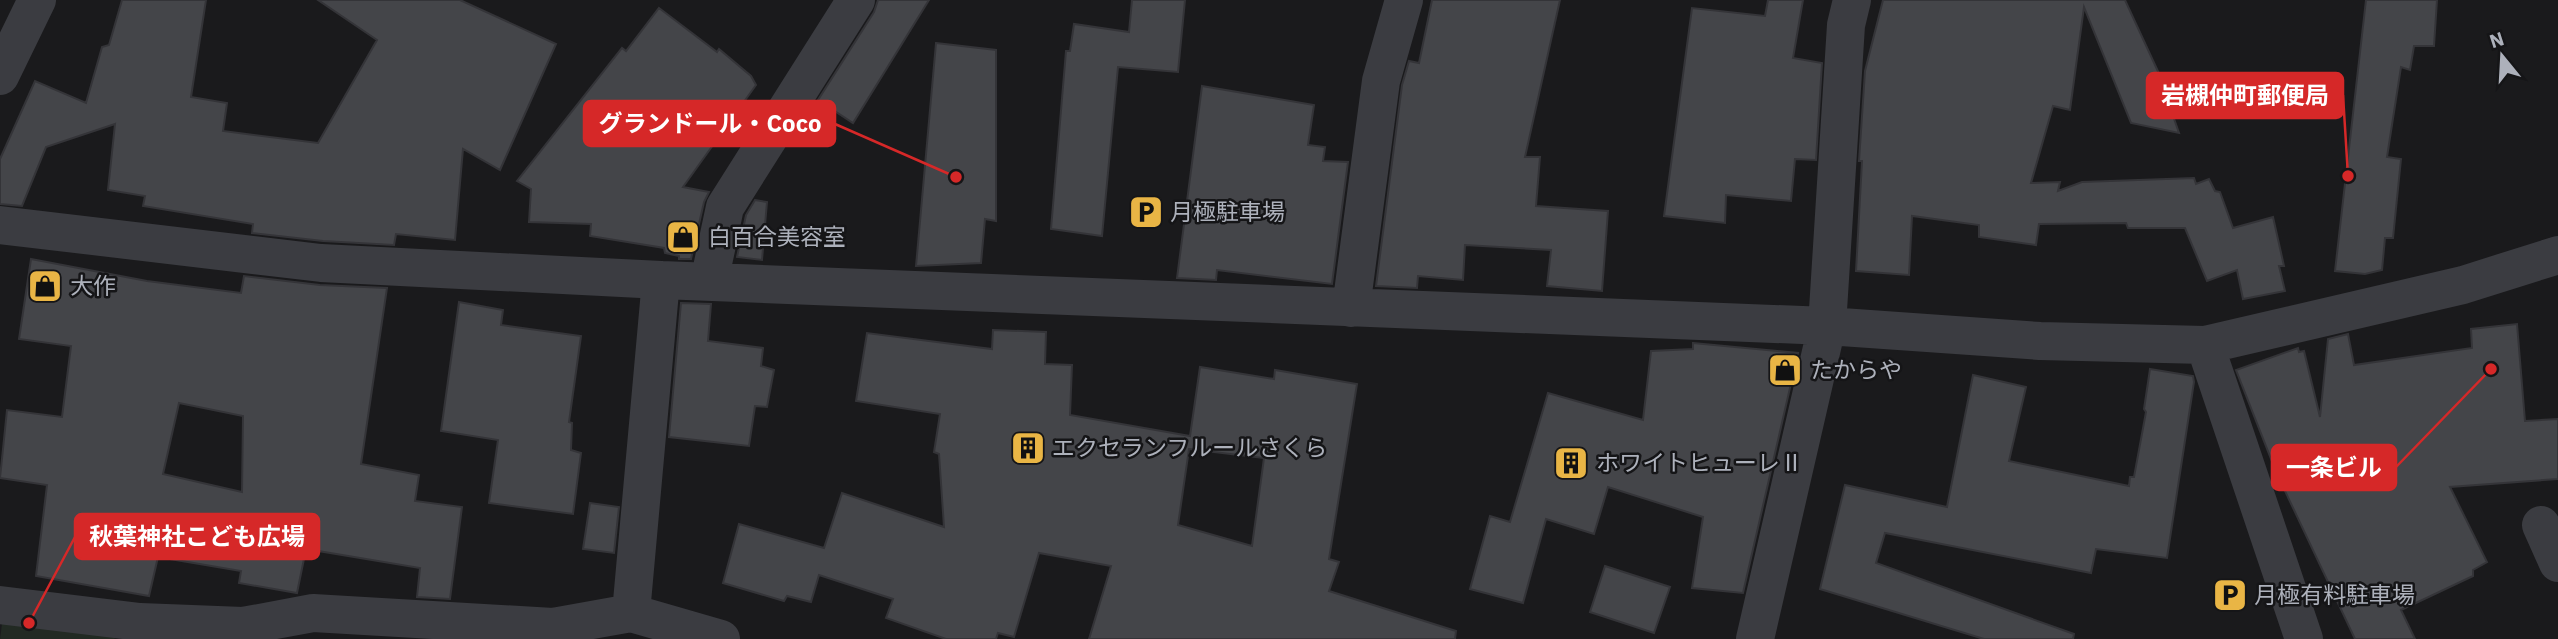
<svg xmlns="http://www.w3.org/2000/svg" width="2558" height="639" font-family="'IBM Plex Sans','Noto Sans JP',sans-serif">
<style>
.green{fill:#222a23}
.building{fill:#444549;stroke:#343438;stroke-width:2;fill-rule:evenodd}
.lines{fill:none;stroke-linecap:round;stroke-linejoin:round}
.minor{stroke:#3b3c41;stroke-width:38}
.labels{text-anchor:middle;stroke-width:5;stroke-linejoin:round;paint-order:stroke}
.poi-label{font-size:23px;fill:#adb1bb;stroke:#151517;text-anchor:start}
.leader{fill:none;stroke:#d62828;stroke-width:2.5}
.callout-dot{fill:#d62828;stroke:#151517;stroke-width:2.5}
.callout{fill:#d62828;stroke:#d62828;stroke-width:2.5}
.callout-label{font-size:24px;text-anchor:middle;font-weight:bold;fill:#fff}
</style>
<rect width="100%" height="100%" fill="#1a1a1c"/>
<path class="green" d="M3,616L110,631L115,639H0Z"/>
<path class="building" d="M122,0H206L191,97L227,103L223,131L318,143L377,40L318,0H460L556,44L500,170L463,149L455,240L396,234L394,245L323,241L252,233L253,224L143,206L145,196L108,190L115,124L46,147L22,206L0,204V159L35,81L86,103L102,47L109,45Z
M878,0H929L853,123L818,100L874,12Z
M1132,0H1185L1178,72L1118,67L1102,236L1051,229L1066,51H1070L1074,24L1129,32Z
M1432,0H1560L1525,157H1540L1536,206L1608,211L1602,291L1547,286L1551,250L1465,245L1463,280L1418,276L1417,288L1376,286L1402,85L1409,61L1419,63Z
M1768,0H1803L1793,58L1822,63L1816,160L1795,159L1791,201L1726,195L1725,223L1664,216L1692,8L1765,16Z
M1883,0H2125L2174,106L2171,110L2179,133L2131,123L2084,7L2070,110L2053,106L2031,183L2060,182L2058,191L2082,182L2194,178L2196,184L2209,179L2215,191L2220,192L2233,228L2273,217L2284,266H2279L2285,291L2243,299L2237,270L2207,281L2185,228H2128L2126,223L2039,224L2036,245L1979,237V225L1912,216L1909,275L1856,271L1862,161H1859L1865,71Z
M2366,0H2437L2434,46H2414L2410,70L2401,67L2387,157L2401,159L2393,238H2385L2382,270L2365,274L2335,271Z
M659,8L717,52L719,49L751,76L756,85L683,187L709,192L704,202L691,259H679V256L665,253L664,248L590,236L591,224L529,222L531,189L517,181L622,48L626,51Z
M936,43L996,50V221L985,219L981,263L916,266Z
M1202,86L1314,105L1308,145L1325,147L1323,161L1348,162L1332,284L1217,270L1216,280L1177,278Z
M755,200L767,202L762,260L737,257L746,215Z
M31,259L147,281L241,293L244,276L320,285L387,288L361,464L419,475L415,501L462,507L450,599L417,597L420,568L306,549L297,593L239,583L241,571L158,557L149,596L36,576L47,485L0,478L7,410L62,417L71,346L19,339ZM179,403L243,416L242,492L163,474Z
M459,302L503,310L501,325L581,336L569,422L572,423L571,450L581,453L573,514L489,503L498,440L441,431Z
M681,303L711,304L708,341L763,348L761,366L774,370L767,407L755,406L749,446L669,437Z
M2517,324L2525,421L2558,419V479L2450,487L2487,562L2473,570V576L2401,610L2415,639H2355L2277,474L2236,370L2298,348L2299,352L2304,351L2320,417L2328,339L2348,334L2354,365L2472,348L2471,329Z
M993,330L1046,332L1045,364L1072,365L1070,415L1190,436L1200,367L1274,379L1275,370L1357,384L1329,559L1339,562L1329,591L1456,631L1455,639H1089L1111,566L1039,553L1014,637L998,633L996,639H946L886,618L893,599L819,575L811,602L787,596L784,601L723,583L739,524L824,548L842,493L944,527L939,454L934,452L940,414L856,401L867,333L992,349ZM1189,449L1264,458L1252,546L1178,525Z
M1693,343L1798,353L1743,593L1692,588L1703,517L1608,487L1594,534L1546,519L1523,603L1470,589L1490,516L1510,522L1548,393L1643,420L1651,351L1693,349Z
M2150,369L2193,376L2194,382L2167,558L2096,549L2091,573L1885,533L1876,563L2074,634L2073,639H1984L1820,589L1845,485L1947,507L1973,375L2026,387L2009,461L2129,486L2130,477H2134L2146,412L2144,409Z
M590,503L619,507L614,553L583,549Z
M1605,566L1670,587L1654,633L1590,612Z"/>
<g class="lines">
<path class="minor" d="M0,76L37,0
M0,225L321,263L661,280L1827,326L2040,341L2205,345L2463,285L2558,255
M709,282L725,207L856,0
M1351,308L1381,81L1404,0
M2205,345L2304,639
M2541,525L2558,563
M0,605L140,622L243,626L313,613L553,627L631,613L721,639
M631,613L661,280
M1755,639L1827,326L1846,25L1852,0"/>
</g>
<defs>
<g id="parking-square" transform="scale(1.75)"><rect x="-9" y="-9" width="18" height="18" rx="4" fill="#e9b545" stroke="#151517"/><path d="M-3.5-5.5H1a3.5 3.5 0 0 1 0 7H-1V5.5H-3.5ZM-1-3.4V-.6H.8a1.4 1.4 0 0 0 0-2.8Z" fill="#111"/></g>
<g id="shop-square" transform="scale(1.75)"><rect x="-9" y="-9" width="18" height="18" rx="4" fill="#e9b545" stroke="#151517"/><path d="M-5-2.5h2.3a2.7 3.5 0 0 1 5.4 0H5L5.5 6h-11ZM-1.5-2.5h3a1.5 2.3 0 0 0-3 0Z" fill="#111"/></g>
<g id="building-square" transform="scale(1.75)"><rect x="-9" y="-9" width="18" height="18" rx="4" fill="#e9b545" stroke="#151517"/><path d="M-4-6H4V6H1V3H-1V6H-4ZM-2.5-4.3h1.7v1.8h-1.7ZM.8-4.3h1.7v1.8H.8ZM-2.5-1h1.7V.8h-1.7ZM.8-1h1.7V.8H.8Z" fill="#111"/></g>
</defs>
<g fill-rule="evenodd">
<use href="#parking-square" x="1146" y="212"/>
<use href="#shop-square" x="683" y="237"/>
<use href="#shop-square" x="45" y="286"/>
<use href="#shop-square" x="1785" y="370"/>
<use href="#building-square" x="1028" y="448"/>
<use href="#building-square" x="1571" y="463"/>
<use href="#parking-square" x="2230" y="595"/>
</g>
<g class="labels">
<g class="poi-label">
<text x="1170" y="220">月極駐車場</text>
<text x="708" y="245">白百合美容室</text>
<text x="70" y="294">大作</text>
<text x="1810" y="378">たからや</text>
<text x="1052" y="456">エクセランフルールさくら</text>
<text x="1596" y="471">ホワイトヒューレⅡ</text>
<text x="2254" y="603">月極有料駐車場</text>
</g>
</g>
<path class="leader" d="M2348 176L2343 95M956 177L835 124M2491 369L2396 467M29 623L75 537"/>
<g class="callout-dot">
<circle cx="2348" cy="176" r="7"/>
<circle cx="956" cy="177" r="7"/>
<circle cx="2491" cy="369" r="7"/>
<circle cx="29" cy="623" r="7"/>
</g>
<g class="callout">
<rect x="2147" y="73" width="196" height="45" rx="7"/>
<rect x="584" y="101" width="251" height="45" rx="7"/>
<rect x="2272" y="445" width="124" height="45" rx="7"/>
<rect x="75" y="514" width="244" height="45" rx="7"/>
</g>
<g class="callout-label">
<text x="2245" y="104">岩槻仲町郵便局</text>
<text x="710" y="132">グランドール・Coco</text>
<text x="2334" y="476">一条ビル</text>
<text x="197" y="545">秋葉神社こども広場</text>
</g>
<g transform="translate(2502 56) rotate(342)" stroke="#151517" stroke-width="5" paint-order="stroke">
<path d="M0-5L12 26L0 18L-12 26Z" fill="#adb1bb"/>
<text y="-10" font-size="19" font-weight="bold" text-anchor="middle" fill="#adb1bb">N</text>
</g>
</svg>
